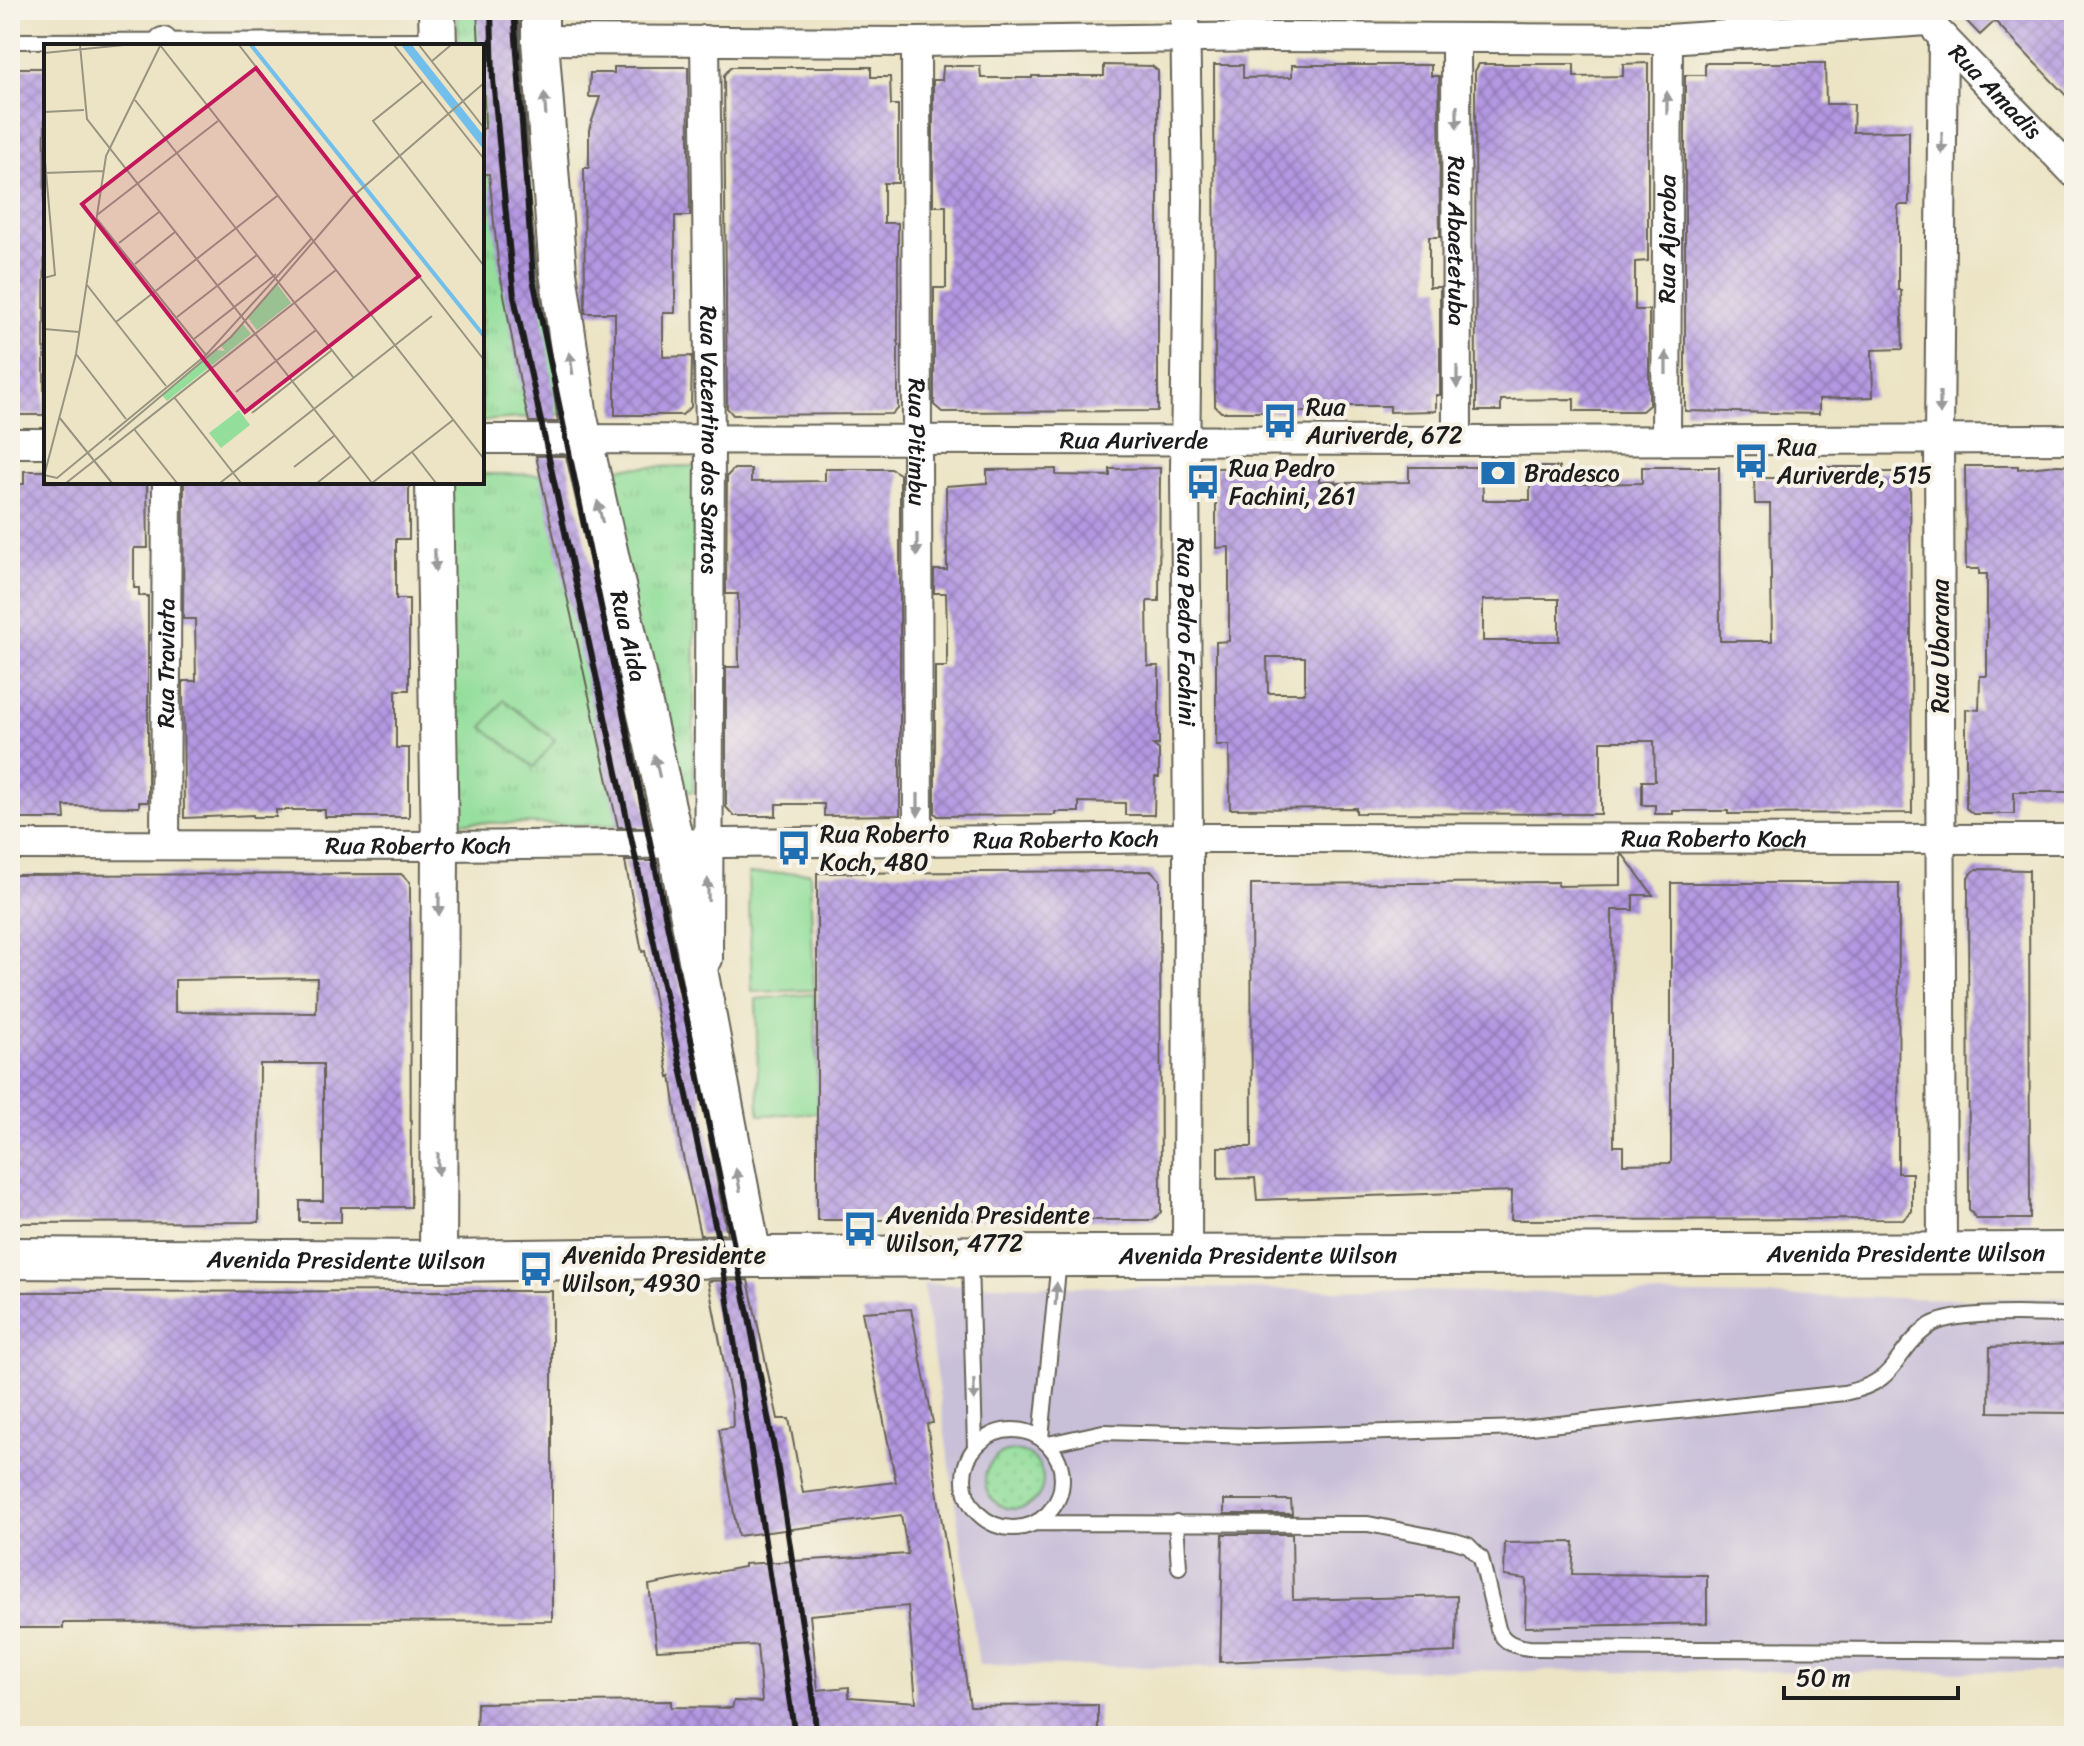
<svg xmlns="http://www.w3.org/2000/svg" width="2084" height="1746" font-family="Sriracha,sans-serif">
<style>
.railway{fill:#c8bfd8}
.grass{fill:url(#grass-dots);stroke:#577d5b;stroke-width:2}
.park{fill:url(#park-tufts);stroke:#577d5b;stroke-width:2}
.garden{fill:#92de9a;stroke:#577d5b;stroke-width:2}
.building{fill:url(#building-cross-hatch);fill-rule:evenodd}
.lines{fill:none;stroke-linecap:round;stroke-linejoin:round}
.service-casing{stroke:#656257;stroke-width:18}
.minor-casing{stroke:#656257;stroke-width:32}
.tertiary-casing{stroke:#656257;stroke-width:40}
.secondary-casing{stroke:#656257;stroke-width:44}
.service{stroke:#fff;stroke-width:14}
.minor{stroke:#fff;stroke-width:28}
.tertiary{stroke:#fff;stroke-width:36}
.secondary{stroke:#fff;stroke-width:40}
.rail{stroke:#1c1c1c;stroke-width:6}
.oneway{fill:#999}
.labels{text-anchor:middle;stroke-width:8;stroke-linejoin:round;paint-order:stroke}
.street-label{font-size:24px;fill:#1c1c1c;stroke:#f7f3e8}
.poi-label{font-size:24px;fill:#1c1c1c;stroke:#f7f3e8;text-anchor:start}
.inset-river{fill:none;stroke:#72bfec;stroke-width:4}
.inset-road{fill:none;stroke:#999481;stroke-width:2}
.view{fill:#c2185b;fill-opacity:0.15;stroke:#c2185b;stroke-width:4}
.inset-edge{fill:none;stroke:#1c1c1c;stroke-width:4}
</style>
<defs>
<pattern id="grass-dots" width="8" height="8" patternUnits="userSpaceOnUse" patternTransform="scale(2)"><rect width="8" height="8" fill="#92de9a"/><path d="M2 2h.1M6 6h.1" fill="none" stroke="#7dbe84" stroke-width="1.8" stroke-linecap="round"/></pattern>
<pattern id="park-tufts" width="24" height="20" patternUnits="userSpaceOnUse" patternTransform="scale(2)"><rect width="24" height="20" fill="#92de9a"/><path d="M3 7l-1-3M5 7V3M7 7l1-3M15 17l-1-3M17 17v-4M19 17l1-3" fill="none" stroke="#7dbe84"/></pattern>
<pattern id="building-cross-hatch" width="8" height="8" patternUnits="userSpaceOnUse" patternTransform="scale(2)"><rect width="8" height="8" fill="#b498e2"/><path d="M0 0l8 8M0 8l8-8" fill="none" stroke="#927bb6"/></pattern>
</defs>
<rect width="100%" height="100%" fill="#f7f3e8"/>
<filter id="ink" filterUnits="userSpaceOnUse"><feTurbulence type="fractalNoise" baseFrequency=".0125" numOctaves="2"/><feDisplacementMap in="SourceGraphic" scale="16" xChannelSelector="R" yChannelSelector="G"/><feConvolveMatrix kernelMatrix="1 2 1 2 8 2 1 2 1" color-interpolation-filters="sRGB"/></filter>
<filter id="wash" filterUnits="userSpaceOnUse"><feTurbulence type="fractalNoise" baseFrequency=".006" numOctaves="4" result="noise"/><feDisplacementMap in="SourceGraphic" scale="32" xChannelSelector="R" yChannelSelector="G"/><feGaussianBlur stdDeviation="1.8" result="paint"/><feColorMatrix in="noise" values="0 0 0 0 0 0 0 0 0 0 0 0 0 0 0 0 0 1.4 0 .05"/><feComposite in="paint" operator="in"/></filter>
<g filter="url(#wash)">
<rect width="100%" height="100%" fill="#ece4c5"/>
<path class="railway" d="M923,1284L1968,1299L2074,1297V1672L1528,1671L979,1665Z"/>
<path class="grass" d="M985 1480a29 29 0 1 1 58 0a29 29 0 1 1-58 0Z"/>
<path class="park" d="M457,10H522L525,122L482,126V46H458Z
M529,173L538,265L567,414L482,421V177Z
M697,466L693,792L673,790L602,468Z
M482,474L568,475L640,826L454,822L450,482H482Z"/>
<path class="garden" d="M504,700L555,740L534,767L483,727Z
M810,872L814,990L752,992L748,874Z
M814,994L818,1113L759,1115L756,999Z"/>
<g id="blocks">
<path class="building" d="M477,10H518L529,172H527L537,271L558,422H529L520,382L498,262L489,174H482V129L485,128L482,46H479Z
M1956,10H2074V104L1995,21L1980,35Z
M1648,63V261L1635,262V310H1649V405L1642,411H1574V399L1501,400V411H1476L1475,71L1479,64H1574V77L1623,76V64Z
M1705,63H1825L1826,104H1854L1853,132L1909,131V205H1898V290H1901L1903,349L1872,350L1873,397L1819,399V414L1685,411V75H1705Z
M1104,65L1152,66L1158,71V411L942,412L934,405V288H946V206H933V80H942L943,66H980L981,78H1032V76H1104Z
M1214,65H1243V78L1292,77V65H1431V76H1439L1440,237H1429V287H1440V395H1436V411L1390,412V406H1347V412H1221L1215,406Z
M614,67H688L690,216H675V313H663V357L692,356L691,407L682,415H615V313H585L584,168H589V130L600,97H589L590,73H614Z
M731,67H871V77H890L891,105H898V183H884V223H898V409L892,414L733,415L727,408L724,75Z
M10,68H45L44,415H10Z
M536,456H566L650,827H618Z
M2058,465L2074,466V792H2014V814H1973L1966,808V709L1979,710L1980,676H1987V574H1979V569H1966L1965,466H2018V469Z
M1319,467V481H1335V483L1409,482V467H1482L1483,500H1530V467H1559V480H1580V484L1642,483V467H1719L1720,641H1772L1770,504H1755L1754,478H1817V467H1870V472H1910L1912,813L1728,814V811H1673V814H1655V805H1642V781H1655L1654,741H1601V814L1356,813V808L1230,809L1229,745H1216V642L1229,641V547L1216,548V468ZM1530,599H1559V641H1483V600ZM1267,657H1305V693H1268Z
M1160,468L1159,601H1148L1147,603L1148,666H1159V745H1153L1159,750V777H1155L1154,815H1125V803L1079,802V812H1055V815L938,816L935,813V667H947V631L946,593H934V570H947L946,486L987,483V470L1056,469V475L1110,476V469Z
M734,469H751V482L825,481V469H891L900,474V815L824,816V804H776V816H734L726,807V667H739L738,594H726L727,476Z
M24,471H46V482H147L148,548H134V588H139V596H148V802H139V807L64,806L65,819H10V484H24Z
M184,482H409V539H396V599H409V690H396V748H409V817H325V810H276V817H253V815L184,818L183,681H196L195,619H183Z
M1621,855L1624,856L1653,895H1633V910H1612L1614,1146H1623V1164L1671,1163V883H1899L1898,1173H1912V1211L1904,1219L1511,1220L1512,1191L1257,1200L1255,1178L1218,1179V1147H1252L1251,884L1558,882V886L1621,885Z
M625,861H657L727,1234L700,1235L681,1147L671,1076L669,1077L645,951L642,952Z
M1976,869L2029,870L2030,1219H1977L1969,1210L1968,877Z
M1152,871L1160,880L1161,1212L1153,1220H817V873Z
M401,874L410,882L411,1207H341V1222H300V1201H323V1064H260L259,1222L10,1223V875ZM317,978L316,1013L175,1012V980Z
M748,1280L778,1419H789L803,1493L896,1482L862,1312L911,1309L933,1423L927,1424L970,1706L1098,1705V1732L962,1733V1736H921V1732L851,1731V1736H718V1732L476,1733L477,1703L671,1701V1707L732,1708L734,1701L762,1702L757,1645L657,1650L649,1585L744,1567V1564L908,1554L901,1515L738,1536L719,1429L733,1427L732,1404L708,1281ZM908,1606L916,1702L849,1697V1687L818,1690L810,1615Z
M552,1291V1621L63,1623V1628H10V1292Z
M2074,1344V1413L1989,1412L1990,1347Z
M1224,1500H1291L1292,1514H1224Z
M1223,1534H1292L1293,1600L1457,1596L1456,1652L1220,1662Z
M1574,1542L1572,1574L1707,1575V1623L1525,1627L1526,1579L1504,1576L1505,1543Z"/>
</g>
</g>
<g filter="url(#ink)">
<use href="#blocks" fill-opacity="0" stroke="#656257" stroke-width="2"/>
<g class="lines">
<g class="service-casing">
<path id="service" d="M10,41L437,40
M970,1260L975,1448
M964 1479a49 49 0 1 1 98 0a49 49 0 1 1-98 0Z
M1041,1438L1059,1260
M1048,1444L1103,1432L1255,1436L1522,1428L1844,1393C1901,1381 1890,1356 1928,1327C1951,1309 2042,1315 2074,1315
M1176,1522L1179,1567
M1036,1523L1368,1524L1455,1541L1468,1545L1481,1558L1498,1629C1504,1643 1514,1646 1529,1648L2074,1651"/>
</g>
<g class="minor-casing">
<g id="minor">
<path id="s1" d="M1185,10L1188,198L1185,470L1188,838L1187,1255"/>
<path id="s2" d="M1937,31L2074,173"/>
<path id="s3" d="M1456,39L1457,441"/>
<path d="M540,40L916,42L1270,37L1668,39L1927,21"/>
<path id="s4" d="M705,40L710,439L708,959"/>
<path d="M163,42V46"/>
<path id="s5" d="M916,42L918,842"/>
<path id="s6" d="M482,439L1457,441L2074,439"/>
<path id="s7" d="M1666,441L1668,39"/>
<path d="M10,443H46"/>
<path id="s8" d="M10,845L440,846L1188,838L2074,839"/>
<path id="s9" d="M165,845L167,482"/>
<path d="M1942,1254L1939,438L1943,37"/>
</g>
</g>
<g class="tertiary-casing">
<g id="tertiary">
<path d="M437,10L438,46"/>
<path id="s10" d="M540,10V40L558,272L579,418L675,842L753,1257"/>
<path d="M434,482L440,846L438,1261"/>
</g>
</g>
<g class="secondary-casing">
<g id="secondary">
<path id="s11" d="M10,1258L438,1261L753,1257L2074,1253"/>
</g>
</g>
<use href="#service" class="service"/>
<use href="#minor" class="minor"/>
<use href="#tertiary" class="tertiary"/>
<use href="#secondary" class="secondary"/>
<path class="rail" d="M491,10L493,79L514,297L719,1243L795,1736
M514,10L533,279L749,1318L778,1469L814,1702L816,1736"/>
</g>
<defs><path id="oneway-solid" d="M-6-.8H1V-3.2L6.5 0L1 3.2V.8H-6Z" transform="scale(2)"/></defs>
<g class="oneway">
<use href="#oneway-solid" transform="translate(1667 103) rotate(-90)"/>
<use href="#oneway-solid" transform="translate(545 104) rotate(-94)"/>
<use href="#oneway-solid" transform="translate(1457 117) rotate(90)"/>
<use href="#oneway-solid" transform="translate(1942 143) rotate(90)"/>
<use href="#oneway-solid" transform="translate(571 363) rotate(-99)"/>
<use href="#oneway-solid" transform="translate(1666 363) rotate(-90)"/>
<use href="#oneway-solid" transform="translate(1457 377) rotate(90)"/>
<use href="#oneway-solid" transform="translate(1940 403) rotate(90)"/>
<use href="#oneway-solid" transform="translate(600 512) rotate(-103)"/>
<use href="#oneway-solid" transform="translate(917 545) rotate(90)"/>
<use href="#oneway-solid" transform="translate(435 560) rotate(89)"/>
<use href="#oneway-solid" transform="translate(657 766) rotate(-103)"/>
<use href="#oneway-solid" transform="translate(918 805) rotate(90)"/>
<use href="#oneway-solid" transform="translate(708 890) rotate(-91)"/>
<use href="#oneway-solid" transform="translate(439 904) rotate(90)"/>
<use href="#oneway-solid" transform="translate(438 1164) rotate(90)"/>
<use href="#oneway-solid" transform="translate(738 1180) rotate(-101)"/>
<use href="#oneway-solid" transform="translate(1056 1294) rotate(-86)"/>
<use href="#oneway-solid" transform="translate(974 1390) rotate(89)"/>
</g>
</g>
<defs>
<g id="bus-bare" transform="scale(2.76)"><path d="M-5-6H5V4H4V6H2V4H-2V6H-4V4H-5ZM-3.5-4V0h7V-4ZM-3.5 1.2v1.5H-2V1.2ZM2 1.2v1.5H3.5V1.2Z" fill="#1f6fb2" stroke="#f7f3e8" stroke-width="2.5" paint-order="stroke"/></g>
<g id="bank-bare" transform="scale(2.76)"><path d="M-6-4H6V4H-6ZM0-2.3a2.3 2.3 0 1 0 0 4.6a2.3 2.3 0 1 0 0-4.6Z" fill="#1f6fb2" stroke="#f7f3e8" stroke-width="2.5" paint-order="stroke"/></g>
</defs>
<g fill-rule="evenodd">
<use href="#bus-bare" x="1280" y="421"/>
<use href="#bus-bare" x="1751" y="461"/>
<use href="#bank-bare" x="1498" y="473"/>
<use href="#bus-bare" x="1203" y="482"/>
<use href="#bus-bare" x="794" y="848"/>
<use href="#bus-bare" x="860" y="1229"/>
<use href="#bus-bare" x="536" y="1269"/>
</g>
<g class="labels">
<g class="street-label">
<text dy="8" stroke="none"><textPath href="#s2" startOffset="84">Rua Amadis</textPath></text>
<text dy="8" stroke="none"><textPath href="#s3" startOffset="202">Rua Abaetetuba</textPath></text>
<text dy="8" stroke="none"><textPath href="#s7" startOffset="202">Rua Ajaroba</textPath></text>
<text dy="8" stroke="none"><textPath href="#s6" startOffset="652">Rua Auriverde</textPath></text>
<text dy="8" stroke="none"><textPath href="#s4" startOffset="400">Rua Vatentino dos Santos</textPath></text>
<text dy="8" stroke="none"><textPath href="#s5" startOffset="400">Rua Pitimbu</textPath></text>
<text dy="8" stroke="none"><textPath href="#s1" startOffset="622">Rua Pedro Fachini</textPath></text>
<text dy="8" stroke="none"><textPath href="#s10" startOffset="634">Rua Aida</textPath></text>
<text transform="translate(1940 646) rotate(-90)" y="8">Rua Ubarana</text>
<text dy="8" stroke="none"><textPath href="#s9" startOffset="182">Rua Traviata</textPath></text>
<text dy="8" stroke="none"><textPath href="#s8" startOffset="1056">Rua Roberto Koch</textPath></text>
<text dy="8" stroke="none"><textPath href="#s8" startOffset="1704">Rua Roberto Koch</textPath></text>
<text dy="8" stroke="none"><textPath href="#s8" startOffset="408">Rua Roberto Koch</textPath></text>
<text dy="8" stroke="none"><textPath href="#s11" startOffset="1896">Avenida Presidente Wilson</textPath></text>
<text dy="8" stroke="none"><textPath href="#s11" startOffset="1248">Avenida Presidente Wilson</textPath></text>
<text dy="8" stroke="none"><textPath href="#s11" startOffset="336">Avenida Presidente Wilson</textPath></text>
</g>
<g class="poi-label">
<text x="1306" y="415">Rua<tspan x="1306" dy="28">Auriverde, 672</tspan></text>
<text x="1777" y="455">Rua<tspan x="1777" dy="28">Auriverde, 515</tspan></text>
<text x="1229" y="476">Rua Pedro<tspan x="1229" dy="28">Fachini, 261</tspan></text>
<text x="1524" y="481">Bradesco</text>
<text x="820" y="842">Rua Roberto<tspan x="820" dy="28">Koch, 480</tspan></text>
<text x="886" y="1223">Avenida Presidente<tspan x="886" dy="28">Wilson, 4772</tspan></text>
<text x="562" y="1263">Avenida Presidente<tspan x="562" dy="28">Wilson, 4930</tspan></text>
</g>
</g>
<g transform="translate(44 44)">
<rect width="440" height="440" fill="#ece4c5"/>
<path d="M233,240L247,259L213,286L204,274ZM198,279L207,290L123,357L118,351L172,306L181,307L177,302Z" fill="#92de9a"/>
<path d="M195,366L206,381L177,404L165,389Z" fill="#92de9a"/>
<path d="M357,1H368L440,92V106Z" fill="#72bfec"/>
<path class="inset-river" d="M207,1L440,292"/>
<path class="inset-road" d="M36,1L43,75L328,439M116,1L440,415M195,1L440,316M350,1L440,115M375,1L440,84M0,9L80,1M388,17L407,1M379,37L329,77L440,222M91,56L309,333M0,68L40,66M0,105L11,231L0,234M0,129L59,127M53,171L174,77M52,174L162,311M75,199L115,168M91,220L131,188M43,241L122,342M133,273L213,211M72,278L233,152M0,285L35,288M150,295L232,230M32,310L82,375M192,348L272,286M130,353L197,439M208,369L288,306M15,373L68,439M90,385L133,439M65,396L187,293L307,154L440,39M368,408L392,439M250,423L290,392M0,431L13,434L162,311L267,195M0,432L32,310L62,112L116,2M22,439L292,226M176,439L388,272M273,439L307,412M328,439L409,376"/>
<path class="view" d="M212,24L375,232L201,368L38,160Z"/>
<rect width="440" height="440" class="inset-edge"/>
</g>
<rect width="2084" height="1746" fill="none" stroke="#f7f3e8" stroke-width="40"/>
<path d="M1784 1686v12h174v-12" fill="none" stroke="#1c1c1c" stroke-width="4"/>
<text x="1796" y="1686" font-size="24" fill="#1c1c1c" stroke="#f7f3e8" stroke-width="6" paint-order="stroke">50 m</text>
</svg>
